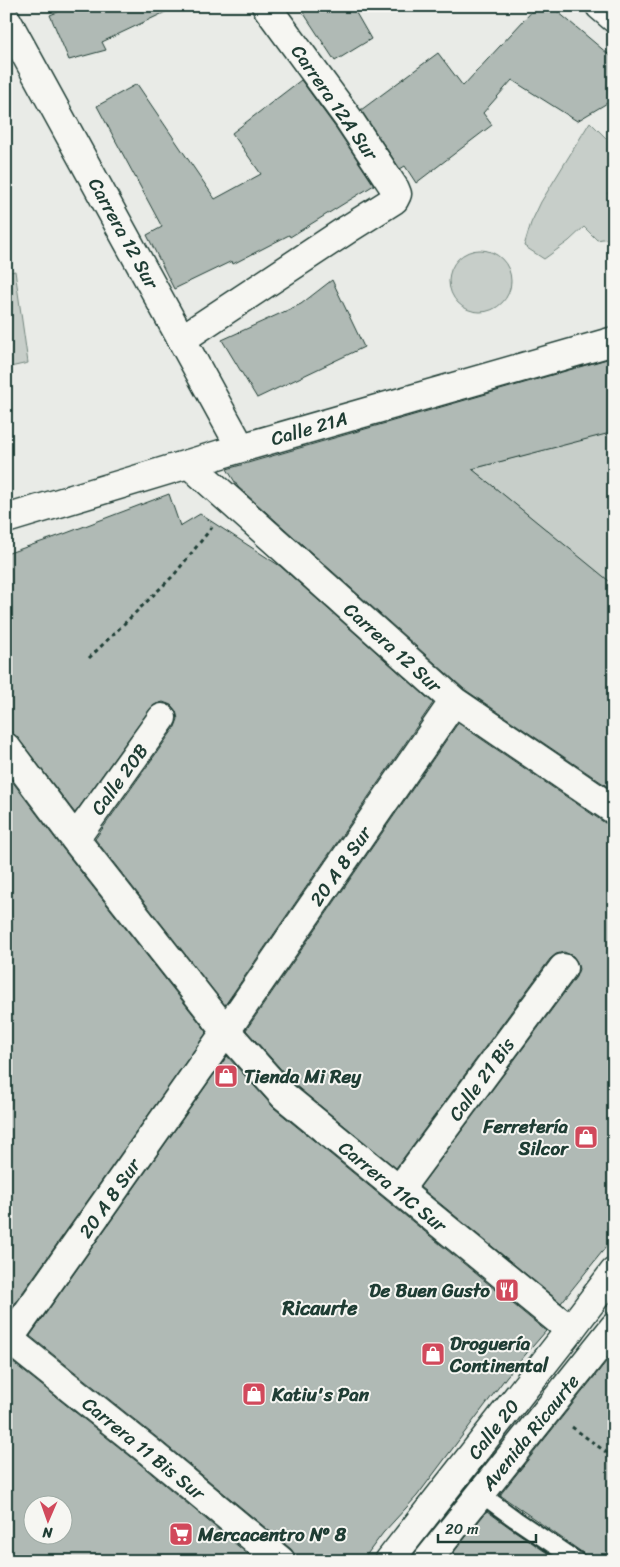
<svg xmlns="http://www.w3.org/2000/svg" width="620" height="1567" font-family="Sriracha,sans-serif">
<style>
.green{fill:#c7cec9;stroke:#73867e}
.building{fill:#b0bab5;stroke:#1f3d34;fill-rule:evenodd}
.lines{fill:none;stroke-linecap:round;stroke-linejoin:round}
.lane-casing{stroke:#1f3d34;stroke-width:20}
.street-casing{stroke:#1f3d34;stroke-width:31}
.primary-casing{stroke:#1f3d34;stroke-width:31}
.path{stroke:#1f3d34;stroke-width:3;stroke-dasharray:4 4;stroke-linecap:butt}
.lane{stroke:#f6f6f2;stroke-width:16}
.street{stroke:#f6f6f2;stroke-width:28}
.primary{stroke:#f6f6f2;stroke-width:28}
.labels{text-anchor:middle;stroke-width:4;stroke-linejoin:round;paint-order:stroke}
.street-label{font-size:19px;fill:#1f3d34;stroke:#f6f6f2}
.poi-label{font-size:19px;font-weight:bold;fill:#1f3d34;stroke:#f6f6f2;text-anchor:start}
.neighbourhood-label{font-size:20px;font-weight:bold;fill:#1f3d34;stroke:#f6f6f2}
</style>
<rect width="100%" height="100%" fill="#e9ebe7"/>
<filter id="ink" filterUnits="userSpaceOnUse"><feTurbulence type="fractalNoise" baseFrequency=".02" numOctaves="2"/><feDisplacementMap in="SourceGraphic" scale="10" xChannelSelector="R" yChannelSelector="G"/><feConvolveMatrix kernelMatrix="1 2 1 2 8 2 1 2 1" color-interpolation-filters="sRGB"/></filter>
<g filter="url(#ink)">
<path class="green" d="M590,122L614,146V190L607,193L614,204V237L597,240L584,227L569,241L544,259L524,246L531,223L541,202Z
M449 281a31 31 0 1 1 62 0a31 31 0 1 1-62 0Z
M15,271L28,363L6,368V273Z
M614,431V586L472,469Z"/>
<path class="building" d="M73,6H178L102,42L106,50L69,60L50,15Z
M299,6H352L371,39L335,61Z
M537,6H551L614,59V99L577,121L512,80L483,113L492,125L416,183L405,166L400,169L361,110L438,53L463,86Z
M301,80L336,128L374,185L290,237L289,235L233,264L232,261L174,289L147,235L162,227L97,106L137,84L215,199L261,174L232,133Z
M332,280L364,347L257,398L222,340L301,304Z
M614,357V432L472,469L614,585V791L464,689L238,487L227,469Z
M169,494L180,526L200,514L280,566L433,703L225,1005L95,839L175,727L178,719L176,711L171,705L163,702L156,704L150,709L75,813L18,738L13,733L6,732V554L64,534Z
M458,723L605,823L614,825V1237L561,1303L420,1187L576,977L579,969L577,962L573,956L564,952L556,954L550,959L396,1168L295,1085L246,1030Z
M6,773L63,849L207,1032L6,1316Z
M227,1056L274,1108L546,1331L507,1376L417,1496L383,1533L362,1561H296L295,1555L291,1549L160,1440L30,1336Z
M614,1352V1561H587L583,1553L500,1495Z
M6,1357L140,1464L256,1561H6ZM32,1504H62V1534H32Z
M487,1511L509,1527L559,1561H463L453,1553Z"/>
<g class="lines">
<g class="lane-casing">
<path id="lane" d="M481,1494L515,1519L577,1561"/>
</g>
<g class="street-casing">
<path id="street" d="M600,6L614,18
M6,19L241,448
M182,339L348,229L394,200L397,194L395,189L348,118L266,6
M189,464L454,701L614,810
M6,519L241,448L614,341
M6,747L75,839L226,1031L284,1096L570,1330
M75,839L162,718
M399,1190L563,968
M6,1337L150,1452L281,1561
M9,1339L226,1031L454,701"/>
</g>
<g class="primary-casing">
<path id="primary" d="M389,1561L570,1330L614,1272
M427,1561L614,1327"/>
</g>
<path class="path" d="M89,658L174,575L213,526
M572,1427L614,1458"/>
<use href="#lane" class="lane"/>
<use href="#street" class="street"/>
<use href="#primary" class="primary"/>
</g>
</g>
<defs>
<g id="shop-square" transform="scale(1.25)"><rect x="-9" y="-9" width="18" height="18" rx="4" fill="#d1495b" stroke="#f6f6f2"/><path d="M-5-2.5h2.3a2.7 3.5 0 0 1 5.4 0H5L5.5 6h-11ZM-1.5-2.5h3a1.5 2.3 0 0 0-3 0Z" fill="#fff"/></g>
<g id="restaurant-square" transform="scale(1.25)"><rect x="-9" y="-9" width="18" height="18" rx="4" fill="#d1495b" stroke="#f6f6f2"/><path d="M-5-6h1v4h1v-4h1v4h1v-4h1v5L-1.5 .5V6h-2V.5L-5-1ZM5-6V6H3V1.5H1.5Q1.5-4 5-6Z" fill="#fff"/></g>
<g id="supermarket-square" transform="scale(1.25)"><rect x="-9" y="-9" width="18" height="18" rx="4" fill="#d1495b" stroke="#f6f6f2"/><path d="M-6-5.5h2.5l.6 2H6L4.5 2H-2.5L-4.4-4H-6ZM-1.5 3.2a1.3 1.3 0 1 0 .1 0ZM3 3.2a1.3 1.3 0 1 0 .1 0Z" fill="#fff"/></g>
</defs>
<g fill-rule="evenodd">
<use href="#shop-square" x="226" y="1076"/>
<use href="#shop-square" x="586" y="1137"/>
<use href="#restaurant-square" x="507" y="1290"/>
<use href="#shop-square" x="433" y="1354"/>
<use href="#shop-square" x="254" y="1394"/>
<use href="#supermarket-square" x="181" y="1534"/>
</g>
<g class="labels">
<g class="street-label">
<text transform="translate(335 102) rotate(55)" y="7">Carrera 12A Sur</text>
<text transform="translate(124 233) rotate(61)" y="7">Carrera 12 Sur</text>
<text transform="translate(309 428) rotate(-16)" y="7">Calle 21A</text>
<text transform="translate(393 647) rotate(42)" y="7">Carrera 12 Sur</text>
<text transform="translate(119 779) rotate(-54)" y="7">Calle 20B</text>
<text transform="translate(340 866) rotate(-55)" y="7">20 A 8 Sur</text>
<text transform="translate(481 1079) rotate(-54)" y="7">Calle 21 Bis</text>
<text transform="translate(393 1186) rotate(39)" y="7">Carrera 11C Sur</text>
<text transform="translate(109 1198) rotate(-55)" y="7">20 A 8 Sur</text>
<text transform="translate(493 1429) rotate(-52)" y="7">Calle 20</text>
<text transform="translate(530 1432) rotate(-51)" y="7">Avenida Ricaurte</text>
<text transform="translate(144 1448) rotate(39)" y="7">Carrera 11 Bis Sur</text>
</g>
<g class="poi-label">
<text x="244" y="1083">Tienda Mi Rey</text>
<text x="568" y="1133" text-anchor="end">Ferretería<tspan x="568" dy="22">Silcor</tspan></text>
<text x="490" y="1297" text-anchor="end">De Buen Gusto</text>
<text x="450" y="1350">Droguería<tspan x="450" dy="22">Continental</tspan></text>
<text x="272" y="1401">Katiu's Pan</text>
<text x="198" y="1541">Mercacentro Nº 8</text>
</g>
<g class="neighbourhood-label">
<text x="320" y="1315">Ricaurte</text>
</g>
</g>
<rect width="620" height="1567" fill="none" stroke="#f6f6f2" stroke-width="25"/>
<rect x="12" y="12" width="595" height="1542" fill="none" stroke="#1f3d34" stroke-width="2" filter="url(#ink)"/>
<g transform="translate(48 1520) rotate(182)"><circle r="24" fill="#f6f6f2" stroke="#a0aca6"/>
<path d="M0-4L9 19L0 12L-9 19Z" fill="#d1495b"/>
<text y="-8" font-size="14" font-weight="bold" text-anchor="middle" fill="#1f3d34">N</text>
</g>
<path d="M438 1534v8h98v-8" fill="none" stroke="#1f3d34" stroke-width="2.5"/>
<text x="445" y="1534" font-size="15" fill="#1f3d34" stroke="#f6f6f2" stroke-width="4" paint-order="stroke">20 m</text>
</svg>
